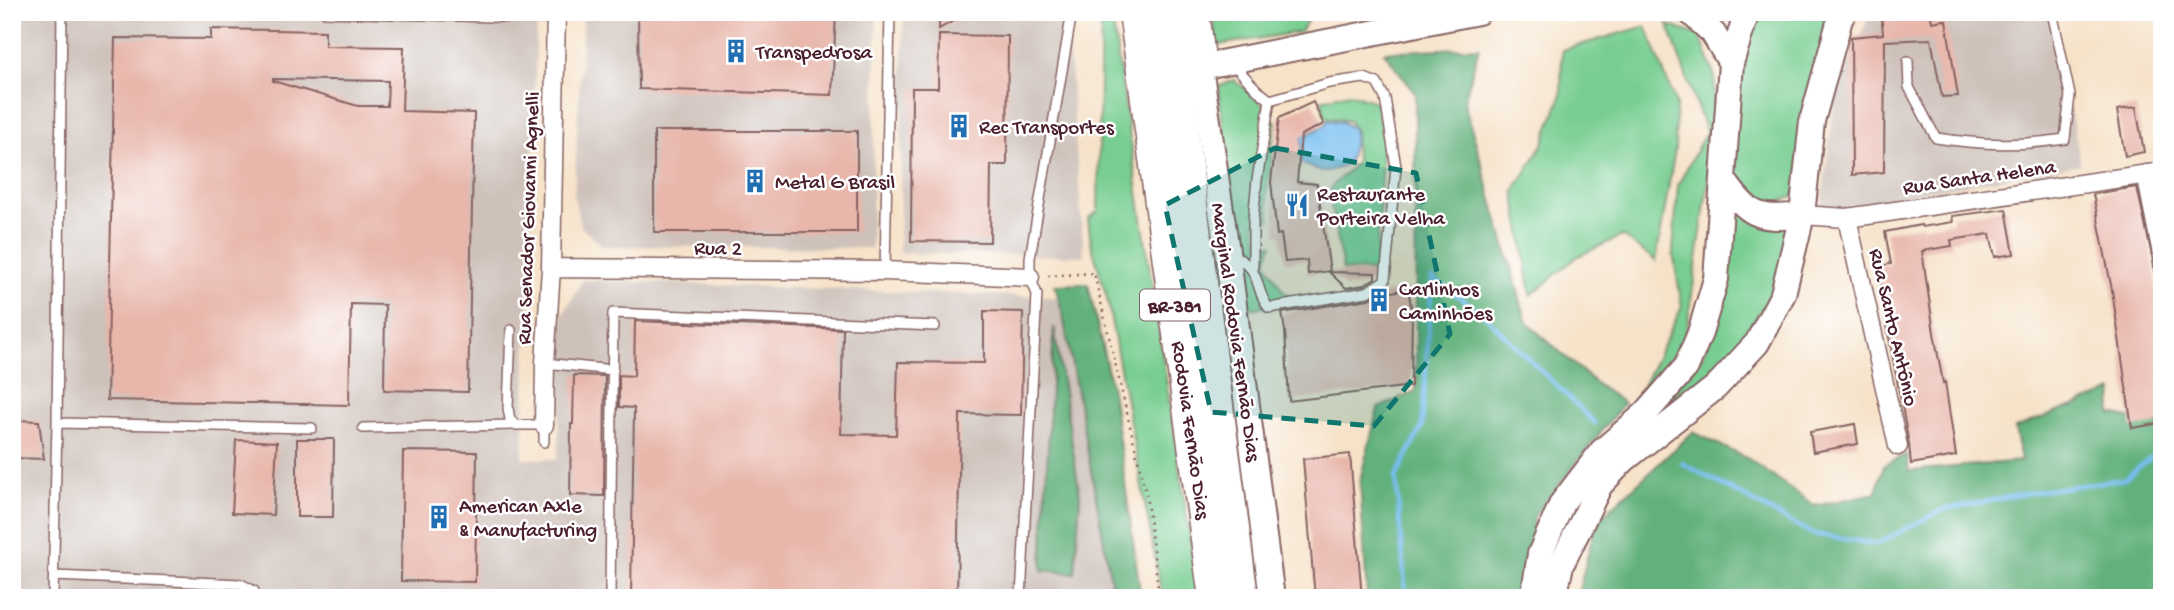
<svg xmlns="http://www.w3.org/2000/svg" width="2174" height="610" font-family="'Gochi Hand',sans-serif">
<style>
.industrial{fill:#cec1ba}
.green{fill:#78ce92;stroke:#61765e;stroke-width:2}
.forest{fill:#62b17c;stroke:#566854;stroke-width:2}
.water{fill:#77bdee;stroke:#606e8c;stroke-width:2}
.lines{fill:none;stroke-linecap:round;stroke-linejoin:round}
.stream{stroke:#77bdee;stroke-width:4.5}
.building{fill:#e8b6aa;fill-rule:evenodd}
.lane-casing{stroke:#866362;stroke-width:12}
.street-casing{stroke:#866362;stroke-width:21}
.secondary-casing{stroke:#866362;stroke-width:28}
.highway-casing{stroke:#866362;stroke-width:35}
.path{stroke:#866362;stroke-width:2.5;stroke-dasharray:2 5;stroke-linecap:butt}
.lane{stroke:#fff;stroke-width:9}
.street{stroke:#fff;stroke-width:18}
.secondary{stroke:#fff;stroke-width:24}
.highway{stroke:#fff;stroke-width:32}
.marked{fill:#0f766e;fill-opacity:0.2;stroke:#0f766e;stroke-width:5;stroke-dasharray:14 9;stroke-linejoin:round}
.labels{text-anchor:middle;stroke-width:5;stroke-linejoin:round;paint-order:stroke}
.shield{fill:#fff;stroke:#80626b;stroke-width:2}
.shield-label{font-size:19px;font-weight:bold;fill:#4a1f2b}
.poi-label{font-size:21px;fill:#4a1f2b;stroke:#fff;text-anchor:start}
.street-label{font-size:21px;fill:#4a1f2b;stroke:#fff}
</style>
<rect width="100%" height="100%" fill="#fff"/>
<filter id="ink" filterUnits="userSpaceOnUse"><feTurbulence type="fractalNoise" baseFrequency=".0143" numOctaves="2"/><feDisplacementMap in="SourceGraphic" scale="14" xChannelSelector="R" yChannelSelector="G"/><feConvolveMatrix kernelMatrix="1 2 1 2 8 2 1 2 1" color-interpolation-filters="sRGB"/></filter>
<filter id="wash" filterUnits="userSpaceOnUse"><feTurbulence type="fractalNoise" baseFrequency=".00686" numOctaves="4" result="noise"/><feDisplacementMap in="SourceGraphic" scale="28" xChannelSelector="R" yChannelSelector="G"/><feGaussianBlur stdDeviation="1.57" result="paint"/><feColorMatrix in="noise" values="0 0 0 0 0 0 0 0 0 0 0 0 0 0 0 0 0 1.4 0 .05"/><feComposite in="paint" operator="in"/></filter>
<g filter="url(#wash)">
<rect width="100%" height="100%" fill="#f6e2c8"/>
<path class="industrial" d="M12,12H537L523,459H558L562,316L583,280L1069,298L1122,598H12Z
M583,12H877L871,248L603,246L581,227L574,198Z
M904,12H1066L1084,256L899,253Z
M1871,12H2050L2081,164L1821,211L1835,96Z"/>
<path class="green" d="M1101,12H1111L1199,598H1161V590L1107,298L1091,243L1088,219L1098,211Z
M1212,12H1313L1300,32L1217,45Z
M1756,12H1837L1794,196C1761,212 1762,207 1735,186L1736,96L1746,37Z
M1668,25L1700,36L1715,77L1710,170L1685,342L1664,375L1638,396L1682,307L1673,252L1678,185L1706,132Z
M1646,26L1676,104L1675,149L1656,261L1622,236L1578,256L1531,295L1514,191L1543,144L1561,96L1562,50Z
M1234,80L1255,96L1276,122L1266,196L1270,220L1255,223L1259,245L1272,244L1266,262L1283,291L1297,302L1246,309L1218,87Z
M1349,93L1376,102L1383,139L1376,271L1343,270L1330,200L1331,187L1356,163L1355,131L1349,121L1325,117L1321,100Z
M1729,208L1792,225L1775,287L1731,360L1650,419L1703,356L1716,324Z"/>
<path class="forest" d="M1479,47L1464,102L1527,323L1599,386L1624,403L1534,516L1526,598H1367L1360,480L1378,408L1416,391L1415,93L1384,52Z
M1088,284L1112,390L1141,598H1114L1063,315L1055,285Z
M1054,327L1080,496L1075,573L1042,570Z
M2113,391L2111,414L2162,425V598H1577L1596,522L1693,432L1747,458L1815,506L1876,493L1884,465L1907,454L1909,471L2021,461L2015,428Z"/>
<path class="water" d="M1328,120L1342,122L1353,128L1355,139L1348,163C1326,174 1323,174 1301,163L1302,137L1324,126Z"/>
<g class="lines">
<path class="stream" d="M1682,463L1813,534L1877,544L1942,510L2034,492L2124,479L2162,449
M1406,598L1396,477L1422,427L1432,278L1481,312L1595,423"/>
</g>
<g id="blocks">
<path class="building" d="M638,12H836L832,95L639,89Z
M939,12H969L939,29Z
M1881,12H1930L1932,22L1946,20L1958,96L1942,97L1931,39L1885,41L1884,172L1852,175L1851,37L1883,34Z
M211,29L325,31V46L404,47L402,111L474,113L468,392L384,390L385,305L351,304L349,405L107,400L115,38L211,39ZM273,79L388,81L387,106H358L273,81Z
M939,35L1008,36L1007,165H991L990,242L911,241L912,88H938Z
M1313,102L1324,124L1301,135L1297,182L1317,184L1330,271L1308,274L1307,260L1285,262L1281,234L1277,235L1271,182L1279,118Z
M2136,107L2144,152L2125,156L2117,110Z
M654,131H857V232H654Z
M2137,187L2153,261L2160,307H2162V423L2132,428L2112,290L2093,194Z
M2006,209L2014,254L1995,257L1990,234L1951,240L1952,246L1922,251L1934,333L1943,383L1945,382L1956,456L1911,464L1909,444L1889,337L1878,266L1891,264L1885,232L1921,225L1922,227L1953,222L1952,216Z
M1329,272L1375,273V278L1364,285L1346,288Z
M1408,289L1412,311L1411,386L1289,401L1285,331L1282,313L1368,299L1376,295Z
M984,311L1023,312L1021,415L960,414L957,598H631L634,408L619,407V375L634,376L635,321L843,329L841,434L896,435L898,362L984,363Z
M574,375L605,376L604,496L570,495L571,424H573Z
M12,420L39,421L44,459L12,458Z
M1855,424L1858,444L1813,452L1810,432Z
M297,439H334L333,517H297Z
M236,440L277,442L273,515L232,513Z
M403,451L477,452L475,582L401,581Z
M1350,454L1362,598H1315L1303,459Z"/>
</g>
</g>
<g filter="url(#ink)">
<use href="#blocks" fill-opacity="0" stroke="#866362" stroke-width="2"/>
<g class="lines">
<g class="lane-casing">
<path id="lane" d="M325,12L556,19
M1908,61L1909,87L1936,138C1983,145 2019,146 2065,139L2070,95L2052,12
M1231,253C1239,259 1248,263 1253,272C1260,284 1259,297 1269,308L1367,292L1385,280L1396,167L1385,98L1377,83L1364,78L1329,83L1270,100L1257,90L1234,65
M885,271L890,12
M1253,272V220L1257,180L1270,100
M511,330L508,408L510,420L516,425H544V442
M545,363L613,370
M57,423L312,428
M363,428L516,425
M54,576L241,584L254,591L257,598
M53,598L57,423L62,12
M610,598L613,313L935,326
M1021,598L1037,294L1030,277V258L1072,12"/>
</g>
<g class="street-casing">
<path id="street" d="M2146,174L2162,254
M1802,215L1847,218L2162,172
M1847,218L1898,446
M551,268L885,271L1030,277
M544,425L545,363L551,268L556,12"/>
</g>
<g class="secondary-casing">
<path id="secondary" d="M1690,12L1713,33L1731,63
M1723,179C1748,215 1758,221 1802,215
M1272,598L1227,251L1200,67L1478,12
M1533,598L1540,554L1562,503L1602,451L1646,413L1686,367L1700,333L1716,279L1731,63L1747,12
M1554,598L1561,565L1600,485L1625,459L1716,387L1757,343L1783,294L1802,215L1812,121L1840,19L1844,12"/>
</g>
<g class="highway-casing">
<path id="highway" d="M1135,12L1215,598
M1166,12L1242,598
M1193,12L1200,67"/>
</g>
<path class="path" d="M1048,276L1094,273L1146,494L1158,587L1157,598"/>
<use href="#lane" class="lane"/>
<use href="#street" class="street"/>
<use href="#secondary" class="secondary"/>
<use href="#highway" class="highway"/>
</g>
</g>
<path class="marked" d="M1275,148L1416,173L1450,334L1374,426L1211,412L1165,205Z"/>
<defs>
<g id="building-bare" transform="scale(1.89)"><path d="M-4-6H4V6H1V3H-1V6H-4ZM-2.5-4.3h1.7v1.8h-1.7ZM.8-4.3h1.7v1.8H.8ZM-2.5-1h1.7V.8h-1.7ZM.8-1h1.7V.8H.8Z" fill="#1f6fb2" stroke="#fff" stroke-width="2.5" paint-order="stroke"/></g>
<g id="restaurant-bare" transform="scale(1.89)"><path d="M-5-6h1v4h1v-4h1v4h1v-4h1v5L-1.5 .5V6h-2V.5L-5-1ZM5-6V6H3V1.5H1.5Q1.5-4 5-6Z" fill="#1f6fb2" stroke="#fff" stroke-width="2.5" paint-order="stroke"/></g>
</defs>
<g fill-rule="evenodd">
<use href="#building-bare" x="736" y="51"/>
<use href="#building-bare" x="959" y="126"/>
<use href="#building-bare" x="755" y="181"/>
<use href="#restaurant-bare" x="1297" y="205"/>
<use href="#building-bare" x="1379" y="300"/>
<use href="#building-bare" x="439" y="517"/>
</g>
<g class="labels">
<rect class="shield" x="1140" y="289.5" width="70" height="31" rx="5"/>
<g class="shield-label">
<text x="1175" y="312">BR-381</text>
</g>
<g class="poi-label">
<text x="756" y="58">Transpedrosa</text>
<text x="979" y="133">Rec Transportes</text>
<text x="775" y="188">Metal G Brasil</text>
<text x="1317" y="200">Restaurante<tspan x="1317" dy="24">Porteira Velha</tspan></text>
<text x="1399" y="295">Carlinhos<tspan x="1399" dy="24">Caminhões</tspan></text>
<text x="459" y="512">American Axle<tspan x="459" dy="24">&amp; Manufacturing</tspan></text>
</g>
<g class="street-label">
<text transform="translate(1979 176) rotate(-8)" y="7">Rua Santa Helena</text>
<text transform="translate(527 218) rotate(-88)" y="7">Rua Senador Giovanni Agnelli</text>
<text transform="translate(718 247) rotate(1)" y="7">Rua 2</text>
<text transform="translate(1895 327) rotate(77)" y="7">Rua Santo Antônio</text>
<text transform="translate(1237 332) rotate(82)" y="7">Marginal Rodovia Fernão Dias</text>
<text transform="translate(1192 430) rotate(82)" y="7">Rodovia Fernão Dias</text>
</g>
</g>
<rect width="2174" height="610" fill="none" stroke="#fff" stroke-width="42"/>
</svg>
